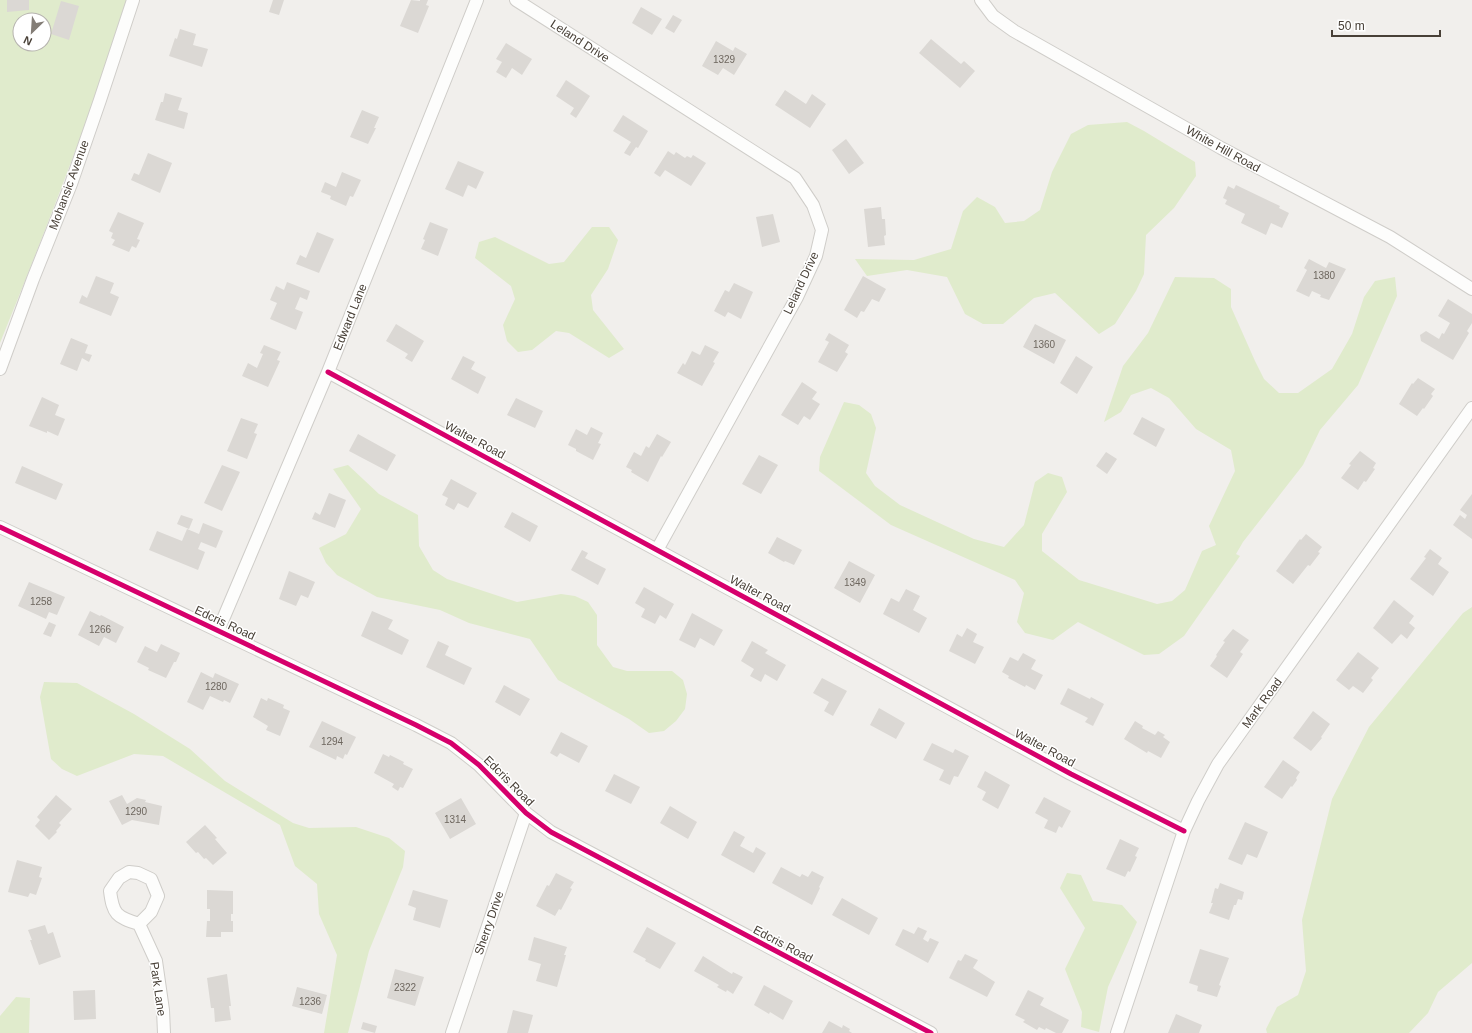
<svg xmlns="http://www.w3.org/2000/svg" width="1472" height="1033" font-family="Helvetica,sans-serif">
<style>
.green{fill:#e0ebcc;fill-rule:evenodd}
.building{fill:#dbd8d4}
.lines{fill:none;stroke-linecap:round;stroke-linejoin:round}
.minor-casing{stroke:#cfcdc9;stroke-width:14}
.minor{stroke:#fdfdfc;stroke-width:12}
.cycleway-casing{stroke:#fff;stroke-width:8}
.cycleway{stroke:#d6006c;stroke-width:5}
.labels{text-anchor:middle;stroke-width:3;stroke-linejoin:round;paint-order:stroke}
.number-label{font-size:10px;fill:#6e675f}
.street-label{font-size:12px;fill:#484037;stroke:#fff}
</style>
<rect width="100%" height="100%" fill="#f1efec"/>
<path class="green" d="M0,0H129C90,116 46,230 0,343ZM20,20H44V44H20Z
M1127,122L1144,131L1195,162L1196,176L1174,208L1146,235L1144,274L1136,291L1115,324L1099,334L1055,293L1034,298L1003,324H983L965,314L947,277L907,270L867,276L855,259L914,260L951,249L963,211L977,197L995,207L1005,223L1024,221L1040,210L1052,172L1071,134L1088,125Z
M592,227H609L618,240L608,269L591,295L593,310L624,349L609,358L569,333L556,331L532,350L518,352L507,341L503,325L515,299L511,286L475,258L479,242L495,237L549,264L564,262Z
M1175,277L1214,278L1231,289V307L1255,361L1264,379L1279,393H1298L1332,369L1352,334L1364,297L1375,281L1395,277L1397,296L1358,385L1320,430L1303,465L1243,542L1236,554L1240,556L1184,636L1159,654L1144,655L1078,622L1053,640L1025,633L1017,622L1024,593L1015,580L891,525L819,471L820,457L844,402L859,405L871,414L876,428L866,473L875,486L900,505L974,539L1004,547L1024,525L1035,482L1048,473L1062,477L1067,492L1042,534V551L1079,580L1157,604L1172,601L1185,590L1202,551L1216,545L1209,526L1235,471L1231,450L1196,429L1169,398L1151,388L1131,395L1121,412L1104,422L1123,366L1148,333Z
M348,465L379,494L418,515L419,546L433,570L447,579L517,602L561,594L575,596L588,602L597,615V645L613,667L627,671H672L683,680L687,694L685,709L676,721L664,731L649,733L629,719L558,680L530,639L469,623L440,610L377,597L337,575L326,563L319,548L346,534L361,509L333,469Z
M1472,607V963L1438,992L1428,1013L1409,1033H1267L1266,1029L1277,1007L1298,995L1306,971L1302,920L1332,799L1369,727L1463,613Z
M44,682L77,683L134,714L190,749L225,781L293,823L309,828L356,827L389,838L405,851L403,867L369,951L348,1033H324L337,955L319,914L317,884L295,866L280,825L163,756L134,754L77,776L62,769L51,759L40,697Z
M1067,873L1081,875L1093,901L1122,905L1137,922L1108,987L1099,1032L1081,1027L1082,1012L1065,969L1085,928L1060,888Z
M16,997L30,998L29,1033H0V1016Z"/>
<path class="building" d="M7,0H29V10L7,12Z
M273,0H284L279,15L269,12Z
M411,0L420,1V0H428L426,5L429,6L418,33L400,26Z
M61,1L79,6L69,40L51,34Z
M641,7L662,19L652,35L632,23Z
M673,15L682,20L674,33L665,28Z
M180,29L196,34L193,45L208,49L202,67L169,56L175,38L177,39Z
M931,39L961,64L964,61L975,71L960,88L919,53Z
M716,41L733,51L735,47L747,54L734,75L723,68L718,75L702,66Z
M506,43L532,59L522,75L512,68L506,78L496,72L502,62L496,59Z
M566,80L590,96L576,118L570,114L574,108L556,96Z
M785,90L806,104L812,94L826,104L810,128L775,105Z
M165,93L182,98L178,110L188,113L184,129L155,120L161,102H163Z
M362,110L379,117L374,128H376L368,144L350,137Z
M623,115L648,131L638,148L636,147L630,156L624,153L631,142L613,131Z
M846,139L864,163L849,174L832,150Z
M668,151L674,155L676,152L685,158L687,156L691,158L693,155L706,163L691,186L665,170L660,177L654,173Z
M148,153L172,163L160,193L131,180L134,173L139,175Z
M458,161L484,172L476,189L468,185L463,197L445,189Z
M342,172L361,180L353,197L350,196L346,206L330,199L331,196L321,192L325,182L336,187Z
M1236,185L1280,206L1279,208L1289,213L1282,228L1271,223L1266,235L1241,223L1245,214L1225,204L1227,200L1223,198L1228,186L1234,189Z
M881,207L882,219H885L886,235L884,236L885,245L868,247L864,209Z
M118,212L144,223L137,239L140,240L136,248L132,246L129,252L112,245L115,240L111,238L113,233L109,231Z
M773,214L780,242L762,247L756,217Z
M430,222L448,229L438,256L421,249L425,240L423,239Z
M317,232L334,239L319,273L296,264L300,255L306,258Z
M1309,259L1326,268L1329,262L1346,269L1329,300L1320,297L1321,295L1312,291L1309,297L1296,291L1307,270L1304,268Z
M96,276L114,283L110,293L119,297L111,316L79,303L82,295L87,298Z
M863,276L886,289L879,302L872,299L864,312L861,311L857,318L844,310Z
M287,282L310,291L307,300L300,297L295,309L303,312L296,330L270,319L277,303L270,300L276,286L284,290Z
M734,283L753,292L741,319L728,312L725,317L714,311L725,290L729,292Z
M1448,299L1472,314V323L1467,331L1469,333L1453,360L1421,341L1420,335L1426,331L1439,339L1442,333L1444,334L1450,323L1438,316Z
M396,324L424,341L412,362L405,358L408,354L386,341Z
M1035,324L1066,340L1054,364L1023,347Z
M829,333L849,345L845,352L848,354L837,372L818,362L829,342L825,340Z
M71,338L88,345L85,353L92,355L89,362L82,358L77,371L60,364Z
M264,345L281,352L277,360L280,361L268,387L242,376L248,363L257,368L263,354L260,353Z
M705,345L719,352L713,362L715,363L702,386L677,373L683,363L685,365L692,351L700,355Z
M463,356L475,362L471,369L486,377L478,394L451,379Z
M1076,356L1093,367L1077,394L1060,383Z
M1418,378L1435,389L1431,394L1433,396L1424,409L1423,408L1417,416L1399,404L1412,383L1413,384Z
M802,382L817,392L812,399L820,404L810,420L804,416L798,425L781,415Z
M42,397L59,405L55,415L65,419L58,436L47,431V433L29,426Z
M516,398L543,411L535,428L507,415Z
M1142,417L1165,429L1156,447L1133,434Z
M241,418L258,424L254,433L257,434L247,459L227,451Z
M591,427L603,433L598,443L601,444L593,460L576,451V449L568,445L576,429L587,435Z
M358,434L396,455L387,471L349,451Z
M657,434L671,442L662,457L661,456L648,482L631,472L632,470L626,467L634,452L641,456L646,446L649,448Z
M1360,451L1376,463L1373,468L1375,469L1366,482L1364,481L1358,490L1341,478L1351,465L1349,464Z
M1106,452L1117,459L1107,474L1096,466Z
M759,455L778,465L761,494L742,484Z
M222,465L240,472L222,511L204,503Z
M22,466L63,484L56,500L15,483Z
M451,479L477,493L468,508L458,503L454,510L445,505L448,498L442,495Z
M329,493L346,500L335,528L312,519L315,512L320,515Z
M1472,494V539L1453,525L1460,515L1465,519L1467,515L1460,510Z
M512,512L538,526L530,542L504,527Z
M181,515L193,519L189,529L177,524Z
M203,523L223,531L216,548L201,542L198,549L205,552L198,570L149,550L157,531L182,541L187,529L199,534Z
M1306,534L1322,547L1318,552L1320,553L1310,566L1308,565L1293,584L1276,571L1300,539L1301,540Z
M777,537L802,550L794,565L785,561L784,562L768,553Z
M1430,549L1442,558L1438,564L1449,572L1433,596L1410,579L1426,558L1424,557Z
M582,550L588,553L585,558L606,569L598,585L571,570Z
M849,561L875,575L860,603L834,588Z
M289,571L315,582L308,598L301,595L296,606L279,599Z
M29,582L65,597L57,615L49,612L46,619L18,606Z
M644,587L674,604L666,619L660,615L655,624L641,617L645,609L635,603Z
M906,589L920,596L913,610L927,618L919,633L883,614L891,598L899,602Z
M1394,600L1414,616L1409,623L1415,628L1407,639L1401,634L1392,644L1373,628Z
M90,611L100,616L101,615L124,627L116,643L104,637L99,646L78,635Z
M372,611L393,620L388,629L409,640L402,655L361,636Z
M692,613L723,630L714,646L700,638L695,648L679,640Z
M49,622L56,625L51,637L43,634Z
M967,628L977,634L973,642L984,647L975,664L949,651L957,634L962,637Z
M1233,629L1249,640L1240,652L1243,654L1227,678L1210,666L1217,656L1216,655L1225,642L1223,641Z
M438,641L449,646L445,655L472,668L464,685L426,667Z
M752,641L768,650L765,653L786,665L777,681L765,674L761,682L750,676L754,669L741,661Z
M161,644L180,653L176,662H174L166,678L148,670L149,668L137,662L145,646L157,652Z
M1358,652L1379,668L1371,678L1373,680L1363,693L1353,686L1349,690L1336,680Z
M1023,653L1036,660L1031,669L1043,675L1035,690L1026,685L1025,687L1008,678L1009,676L1002,672L1010,657L1018,661Z
M201,672L213,678L215,673L239,684L230,703L224,700L223,702L210,696L203,710L187,702Z
M822,678L847,691L833,716L824,711L829,702L813,693Z
M504,685L530,699L520,716L495,702Z
M1068,688L1090,699L1091,697L1104,704L1093,726L1085,722L1088,718L1060,704Z
M261,698L267,701L268,698L284,705L283,708L290,711L280,736L266,730L268,726L253,717Z
M879,708L905,723L896,739L870,725Z
M1313,711L1330,724L1321,737L1322,738L1311,751L1293,738Z
M322,721L356,737L347,755L345,754L343,759L337,756L336,760L309,747Z
M1135,721L1143,726L1142,728L1155,735L1158,731L1165,735L1163,737L1170,742L1161,758L1148,751L1147,753L1124,739Z
M561,732L588,746L579,763L560,753L557,757L550,753Z
M932,743L953,753L955,749L969,756L958,777L954,776L950,785L939,780L944,770L923,760Z
M383,754L389,757L390,755L404,762L403,764L413,769L403,788L400,787L398,791L392,787L394,784L374,773Z
M1283,760L1300,772L1296,778L1297,780L1292,787L1291,786L1282,799L1264,787Z
M985,771L1010,785L998,809L982,800L986,792L977,787Z
M614,774L640,787L631,804L605,791Z
M56,795L72,809L59,823L61,825L56,831L57,832L49,840L35,826L40,820L37,817Z
M122,795L127,804L137,798L146,800L145,802L162,806L159,825L132,820L122,825L109,801Z
M1044,797L1071,811L1062,828L1059,826L1056,833L1044,828L1048,820L1035,813Z
M461,798L476,824L450,839L435,813Z
M670,806L697,822L688,839L660,823Z
M1245,822L1268,832L1257,858L1247,854L1242,865L1228,859Z
M205,825L217,838L215,839L227,853L213,865L206,858L204,859L198,852L196,853L186,842Z
M734,831L745,837L740,846L753,853L756,847L766,853L754,873L721,855Z
M1120,839L1139,848L1135,856L1137,857L1130,872L1128,871L1125,877L1106,869Z
M17,860L42,867L39,877L42,878L36,895L30,893L28,897L8,892Z
M781,867L800,877L802,874L808,877L812,871L824,877L819,887L820,888L812,905L772,883Z
M556,873L574,882L570,888L572,889L561,910L559,909L555,916L536,906L547,885L549,886Z
M1220,883L1244,892L1242,900L1238,899L1236,905H1234L1229,920L1209,913L1213,903H1211L1215,888L1218,889Z
M207,890L233,891V914H231V921H233V932H221V937H206L207,921H210V909H207Z
M413,890L448,900L440,928L413,920L416,908L408,905Z
M842,898L878,918L869,935L832,915Z
M45,925L48,934L53,932L61,957L39,965L30,940H32L28,930Z
M647,927L676,943L660,969L645,961L646,959L633,952Z
M918,927L927,931L923,939L928,942L930,938L939,942L928,963L895,945L903,929L914,934Z
M534,937L567,947L564,955H566L557,987L536,981L541,964L528,960Z
M1200,949L1229,958L1219,985L1221,986L1217,997L1197,991L1198,986L1189,983Z
M965,954L978,960L973,968L995,982L987,997L949,978L958,960L961,961Z
M703,956L732,974L733,972L743,977L733,994L727,990L726,992L717,987L719,985L694,971Z
M395,969L424,977L415,1006L387,998Z
M227,974L231,1006H229L231,1020L215,1022L214,1008H211L207,978Z
M764,985L793,1001L783,1020L770,1012L769,1014L754,1005Z
M297,987L327,995L322,1014L292,1006Z
M95,990L96,1019L74,1020L73,991Z
M1028,990L1044,998L1040,1005L1069,1020L1062,1033H1056L1046,1028L1045,1030L1039,1027L1037,1030L1023,1022L1025,1020L1015,1015Z
M513,1010L533,1015L528,1033H507Z
M1176,1014L1202,1025L1199,1033H1168Z
M829,1021L842,1028L843,1025L850,1029L849,1031L852,1033H822Z
M363,1022L377,1026L375,1033L361,1029Z"/>
<g class="lines">
<g class="minor-casing">
<path id="minor" d="M516,0L795,178L813,205L822,230L816,256L797,297L657,550
M981,0L993,16L1014,31L1221,148L1390,237L1472,289
M0,369L33,279L71,184L100,100L133,0
M328,372L1071,774L1184,831
M0,527L416,725L451,743L479,765L526,813L551,832L931,1033
M218,631L328,372L477,0
M129,872L138,873L151,879L158,896L151,912L139,924C116,917 113,914 110,891L119,878Z
M139,924L156,961L163,1010L164,1033
M452,1033L526,813
M1117,1033L1184,831L1198,801L1218,764L1472,408"/>
</g>
<use href="#minor" class="minor"/>
<g class="cycleway-casing">
<path id="cycleway" d="M328,372L1071,774L1184,831
M0,527L416,725L451,743L479,765L526,813L551,832L931,1033"/>
</g>
<use href="#cycleway" class="cycleway"/>
</g>
<g class="labels">
<g class="number-label">
<text x="724" y="63">1329</text>
<text x="1324" y="279">1380</text>
<text x="1044" y="348">1360</text>
<text x="855" y="586">1349</text>
<text x="41" y="605">1258</text>
<text x="100" y="633">1266</text>
<text x="216" y="690">1280</text>
<text x="332" y="745">1294</text>
<text x="136" y="815">1290</text>
<text x="455" y="823">1314</text>
<text x="405" y="991">2322</text>
<text x="310" y="1005">1236</text>
</g>
<g class="street-label">
<text transform="translate(580 41) rotate(33)" y="4">Leland Drive</text>
<text transform="translate(1223 149) rotate(29)" y="4">White Hill Road</text>
<text transform="translate(69 185) rotate(-70)" y="4">Mohansic Avenue</text>
<text transform="translate(801 283) rotate(-65)" y="4">Leland Drive</text>
<text transform="translate(350 317) rotate(-68)" y="4">Edward Lane</text>
<text transform="translate(475 440) rotate(28)" y="4">Walter Road</text>
<text transform="translate(760 594) rotate(28)" y="4">Walter Road</text>
<text transform="translate(225 623) rotate(25)" y="4">Edcris Road</text>
<text transform="translate(1262 703) rotate(-54)" y="4">Mark Road</text>
<text transform="translate(1045 748) rotate(28)" y="4">Walter Road</text>
<text transform="translate(509 781) rotate(45)" y="4">Edcris Road</text>
<text transform="translate(489 923) rotate(-71)" y="4">Sherry Drive</text>
<text transform="translate(783 944) rotate(28)" y="4">Edcris Road</text>
<text transform="translate(158 989) rotate(82)" y="4">Park Lane</text>
</g>
</g>
<g transform="translate(32 32) rotate(205)"><circle r="19" fill="#ffffff" stroke="#b6b3af"/>
<path d="M0-3L7 15L0 10L-7 15Z" fill="#837d76"/>
<text y="-6" font-size="11" font-weight="bold" text-anchor="middle" fill="#484037">N</text>
</g>
<path d="M1332 30v6h108v-6" fill="none" stroke="#484037" stroke-width="2"/>
<text x="1338" y="30" font-size="12" fill="#484037" stroke="#ffffff" stroke-width="3" paint-order="stroke">50 m</text>
</svg>
